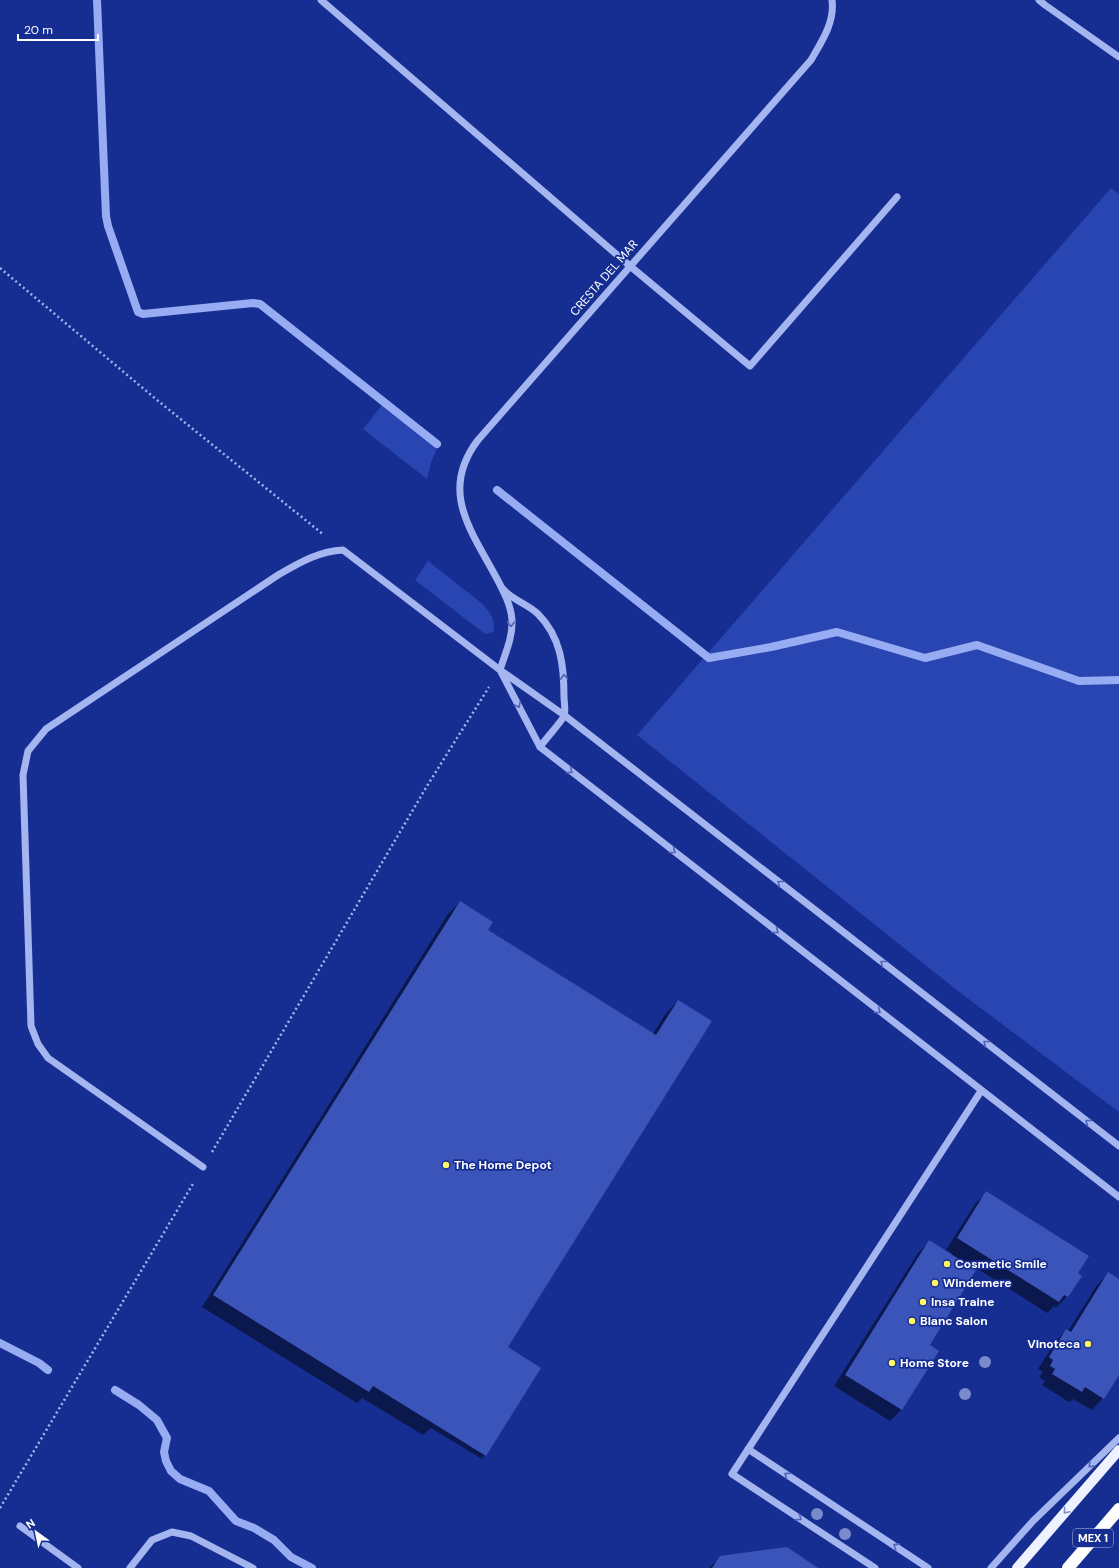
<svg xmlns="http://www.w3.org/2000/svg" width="1119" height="1568" font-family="'DM Sans',sans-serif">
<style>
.green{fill:#2945b1}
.shadow{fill:#0007}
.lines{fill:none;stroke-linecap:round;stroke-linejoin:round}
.stream{stroke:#97acf3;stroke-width:8}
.building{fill:#3b54b9}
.path{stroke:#a5b5f0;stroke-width:2.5;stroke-dasharray:2 3;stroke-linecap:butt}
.minor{stroke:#a5b5f0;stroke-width:7}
.major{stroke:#eef1ff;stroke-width:10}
.highway{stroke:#fff;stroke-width:12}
.tree{fill:#7a8acc}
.oneway{stroke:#4f64b8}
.oneway2{stroke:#8290c8}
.poi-dot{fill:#fff864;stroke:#162e92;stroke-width:1.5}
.labels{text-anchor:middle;stroke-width:3.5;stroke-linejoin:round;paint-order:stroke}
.shield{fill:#162e92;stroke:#b9c0de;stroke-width:1}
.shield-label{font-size:11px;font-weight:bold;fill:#fff}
.street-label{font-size:12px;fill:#fff;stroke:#162e92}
.poi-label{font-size:12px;font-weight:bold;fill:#fff;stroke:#162e92;text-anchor:start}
</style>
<rect width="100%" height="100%" fill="#162e92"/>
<path class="green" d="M1111,188L1119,194V1112L958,991L637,735Z
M382,405L437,448L431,463L427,479L363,429Z
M428,561L480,602C489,610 497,621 493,632L485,634L415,580Z"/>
<path class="shadow" d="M460,902L487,931L653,1034L666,1013L678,1001L506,1347L485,1455L482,1459L431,1428L423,1435L362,1398L357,1403L202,1307L448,914Z
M986,1193L1076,1273L1067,1296L1056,1308L1054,1306L1047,1313L976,1268L928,1345L938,1351L901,1410L890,1421L834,1386L918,1253L929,1242L951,1255L952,1253L946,1250L975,1204Z
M1108,1274L1119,1281V1373L1103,1398L1092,1410L1073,1399L1069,1402L1042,1385L1045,1381L1039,1377L1043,1372L1038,1369L1055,1342L1066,1330L1068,1331L1097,1285Z
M721,1557L816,1568H709Z"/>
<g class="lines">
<path class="stream" d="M97,0L106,216L108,226L138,312L143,314L253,303L260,304L437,444
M497,490L709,658L771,647L837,632L925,658L977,645L1079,681L1119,680
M0,1343L39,1363L48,1370
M115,1390L139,1405L157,1420L167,1438L164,1452L166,1461L171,1471L180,1479L209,1491L236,1521L254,1528L274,1540L291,1557L312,1568"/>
</g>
<path class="building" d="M460,901L493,922L488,930L656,1035L678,1000L712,1021L508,1347L541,1368L486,1456L373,1386L369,1392L213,1295Z
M986,1191L1089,1256L1078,1273L1082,1276L1068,1297L1064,1295L1059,1302L957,1238Z
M929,1240L976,1270L930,1345L939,1351L902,1410L845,1375Z
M1108,1272L1119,1279V1375L1104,1399L1085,1387L1082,1392L1052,1374L1055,1369L1050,1366L1053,1360L1049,1357L1066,1329L1071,1332Z
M787,1547L818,1568H712L720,1556Z"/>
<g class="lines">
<path class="path" d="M0,268L157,400L324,535
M212,1152L427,786L489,687
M0,1508L194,1182"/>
<path class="minor" d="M321,0L630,266L750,366L897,197
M832,0C835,22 822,41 811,60L478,440C439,491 471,530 496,577C503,590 511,605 512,620C513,637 505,654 500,670L540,747L1119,1197
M1039,0L1045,5L1119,57
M503,589C512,600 528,604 538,614C561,637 564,666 564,697C564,702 566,711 564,716C562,721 544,741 540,747
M203,1167L48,1058L38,1044L31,1026L23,775L28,751L46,729L278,575C299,563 319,551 343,550L500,670L564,715L1119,1146
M748,1449L928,1568
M20,1526L78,1568
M130,1568L152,1540L172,1532L191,1536L253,1568
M875,1568L732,1474L981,1091
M991,1568L1033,1521L1119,1438"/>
<path class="major" d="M1017,1568L1119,1450"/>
<path class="highway" d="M1068,1568L1119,1509"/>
</g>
<g class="tree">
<circle cx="985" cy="1362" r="6"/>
<circle cx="965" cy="1394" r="6"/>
<circle cx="817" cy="1514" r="6"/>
<circle cx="845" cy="1534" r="6"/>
</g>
<defs><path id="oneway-chevron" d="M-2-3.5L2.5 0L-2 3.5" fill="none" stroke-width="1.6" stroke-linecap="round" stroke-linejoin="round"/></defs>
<g class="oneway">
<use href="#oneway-chevron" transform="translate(511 624) rotate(91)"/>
<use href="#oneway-chevron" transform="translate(564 677) rotate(-93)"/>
<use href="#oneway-chevron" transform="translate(518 705) rotate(63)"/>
<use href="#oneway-chevron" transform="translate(570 771) rotate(38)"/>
<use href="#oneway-chevron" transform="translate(673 851) rotate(38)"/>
<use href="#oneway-chevron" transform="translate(780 883) rotate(-142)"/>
<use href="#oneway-chevron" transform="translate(776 931) rotate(38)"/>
<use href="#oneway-chevron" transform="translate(883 963) rotate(-142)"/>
<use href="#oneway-chevron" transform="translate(878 1011) rotate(38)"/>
<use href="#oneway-chevron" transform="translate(986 1043) rotate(-142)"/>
<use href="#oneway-chevron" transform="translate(1088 1122) rotate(-142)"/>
<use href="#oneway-chevron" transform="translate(1091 1465) rotate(136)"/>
<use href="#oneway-chevron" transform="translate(787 1475) rotate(-147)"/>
<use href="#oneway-chevron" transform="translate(799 1518) rotate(33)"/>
<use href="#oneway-chevron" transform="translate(896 1546) rotate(-147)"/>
</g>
<use class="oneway2" href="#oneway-chevron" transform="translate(1066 1511) rotate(131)"/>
<g class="poi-dot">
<circle cx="446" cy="1165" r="4"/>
<circle cx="947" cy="1264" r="4"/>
<circle cx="935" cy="1283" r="4"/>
<circle cx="923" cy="1302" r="4"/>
<circle cx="912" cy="1321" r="4"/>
<circle cx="1088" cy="1344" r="4"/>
<circle cx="892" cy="1363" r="4"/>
</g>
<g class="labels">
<rect class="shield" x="1073" y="1529" width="40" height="18" rx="3"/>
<g class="shield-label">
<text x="1093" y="1542">MEX 1</text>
</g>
<g class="street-label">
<text transform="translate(604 278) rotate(-49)" y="4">CRESTA DEL MAR</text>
</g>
<g class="poi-label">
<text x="454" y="1169">The Home Depot</text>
<text x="955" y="1268">Cosmetic Smile</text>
<text x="943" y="1287">Windemere</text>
<text x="931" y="1306">Insa Traine</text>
<text x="920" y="1325">Blanc Salon</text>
<text x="1080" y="1348" text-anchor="end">Vinoteca</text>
<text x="900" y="1367">Home Store</text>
</g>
</g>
<g transform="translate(36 1532) rotate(327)" stroke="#162e92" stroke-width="3" paint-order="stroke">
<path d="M0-3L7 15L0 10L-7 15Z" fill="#ffffff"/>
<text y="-6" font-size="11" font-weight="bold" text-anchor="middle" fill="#ffffff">N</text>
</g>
<path d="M18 34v6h80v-6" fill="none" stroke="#ffffff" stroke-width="2"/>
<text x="24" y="34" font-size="12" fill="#ffffff" stroke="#162e92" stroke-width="3" paint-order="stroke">20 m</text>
</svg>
